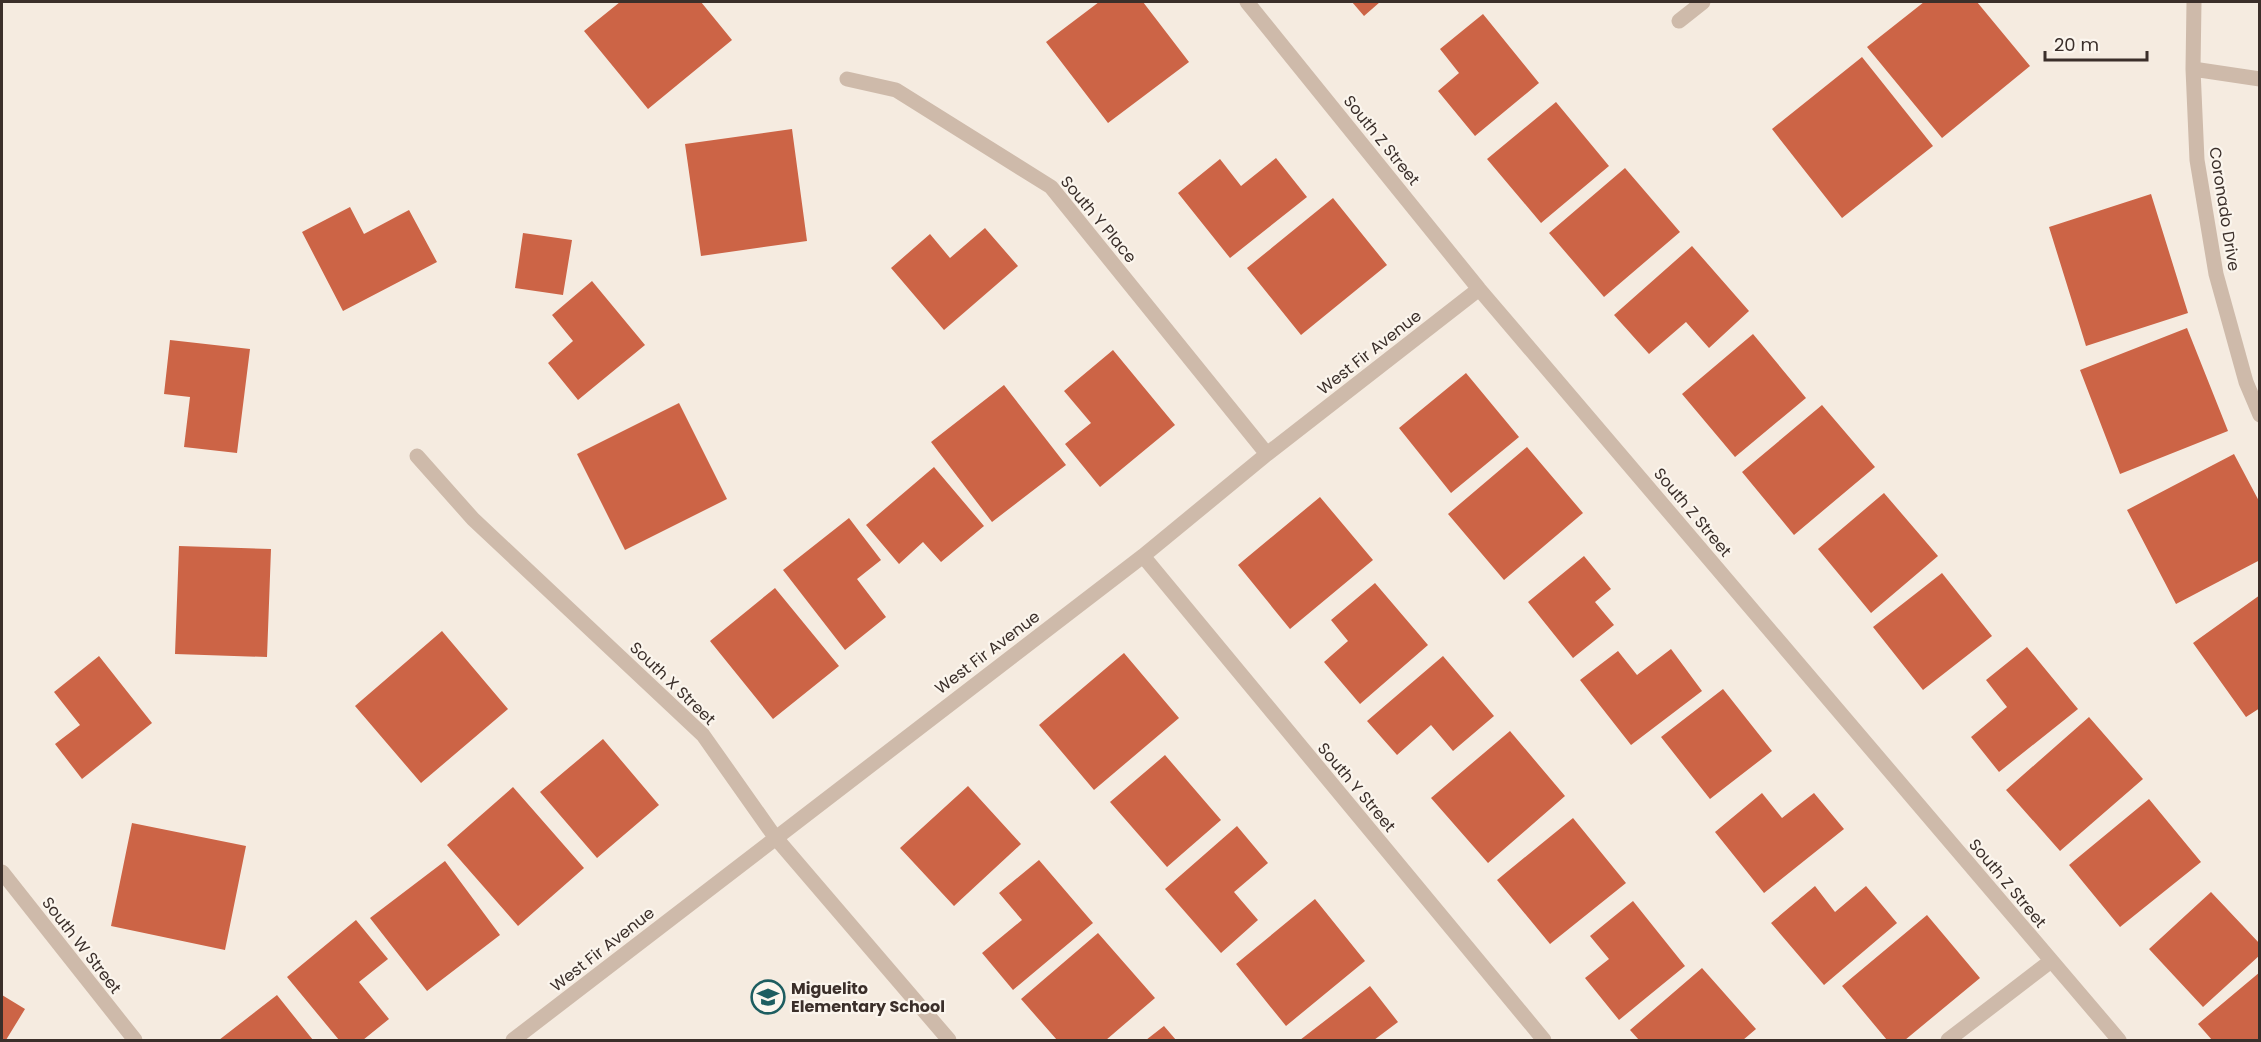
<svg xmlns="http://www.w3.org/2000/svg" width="2261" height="1042" font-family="Poppins,sans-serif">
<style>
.building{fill:#cc6446}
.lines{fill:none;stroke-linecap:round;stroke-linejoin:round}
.street{stroke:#cebaaa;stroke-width:15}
.labels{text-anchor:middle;stroke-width:4.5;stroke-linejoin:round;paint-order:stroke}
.street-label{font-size:16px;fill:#3b2f2a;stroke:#fbf5ed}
.poi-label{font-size:16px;font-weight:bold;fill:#3b2f2a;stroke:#fbf5ed;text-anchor:start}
</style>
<rect width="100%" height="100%" fill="#f5ebe0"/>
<path class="building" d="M620,2H701L732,40L648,109L584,31Z
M1099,2H1143L1189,62L1108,123L1046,42Z
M1352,2H1380L1364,16Z
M1924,2H1977L2030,66L1942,138L1867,47Z
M1483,14L1539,83L1475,136L1438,91L1459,73L1440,49Z
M1862,57L1933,146L1842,218L1772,129Z
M1556,102L1609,166L1541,223L1487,159Z
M792,129L807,241L701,256L685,144Z
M1276,158L1307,197L1230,258L1178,193L1220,159L1241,186Z
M1625,168L1680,232L1604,297L1549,233Z
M2151,194L2188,313L2086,346L2049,227Z
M1333,198L1387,265L1301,335L1247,268Z
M350,207L364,234L409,210L437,262L343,311L302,232Z
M985,228L1018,266L944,330L891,268L930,234L950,258Z
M523,233L572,240L563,295L515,288Z
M1692,246L1749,311L1709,348L1686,322L1649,354L1614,315Z
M592,281L645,345L578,400L548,363L573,341L552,315Z
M2187,328L2228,431L2120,474L2080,370Z
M1753,334L1806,398L1735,457L1682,394Z
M170,340L250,349L237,453L184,447L190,397L164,394Z
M1113,350L1175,425L1100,487L1065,444L1091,423L1064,391Z
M1466,373L1519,437L1451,493L1399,428Z
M1004,385L1066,465L992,522L931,442Z
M679,403L727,499L625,550L577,454Z
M1822,405L1875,467L1794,535L1742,472Z
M1527,447L1583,513L1504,580L1448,514Z
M2234,454L2260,503V560L2176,604L2127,510Z
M934,467L984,526L941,562L923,542L899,564L866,525Z
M1884,493L1938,556L1871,613L1818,549Z
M1320,497L1373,560L1290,629L1238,565Z
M849,518L881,560L857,579L886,617L845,650L783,570Z
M179,546L271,549L267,657L175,654Z
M1584,556L1611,589L1595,602L1614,625L1573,658L1528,602Z
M1942,573L1992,636L1923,690L1873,627Z
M1375,583L1428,645L1360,704L1324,662L1348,641L1331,620Z
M775,588L839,666L773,719L710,641Z
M2260,595V708L2246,717L2193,643Z
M442,631L508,709L421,783L355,706Z
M2027,647L2078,709L1999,772L1971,737L2007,707L1986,680Z
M1671,649L1702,691L1631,745L1580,680L1618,651L1637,675Z
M1124,653L1179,718L1094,790L1039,725Z
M99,656L152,723L82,779L55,744L80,725L54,692Z
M1443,656L1494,716L1453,751L1431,725L1397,755L1367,721Z
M1723,689L1772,751L1710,799L1661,737Z
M2089,717L2143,779L2060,851L2006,790Z
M1510,731L1565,796L1488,863L1431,798Z
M603,739L659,805L597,858L540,792Z
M1165,755L1221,820L1167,867L1110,802Z
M968,786L1021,844L954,906L900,848Z
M513,787L584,868L518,926L447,845Z
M1762,793L1782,818L1814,793L1844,829L1764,893L1715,832Z
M2149,799L2201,862L2120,927L2069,865Z
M1573,818L1626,883L1550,944L1497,880Z
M132,823L246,846L225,950L111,926Z
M1237,826L1268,863L1234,892L1258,920L1221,953L1165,889Z
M1039,860L1093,923L1013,990L982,953L1022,920L999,893Z
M445,861L500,935L427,991L370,918Z
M1815,886L1835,912L1866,886L1897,923L1824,985L1771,923Z
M2211,892L2260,944V955L2203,1007L2149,949Z
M1315,899L1365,961L1286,1026L1236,964Z
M1633,901L1685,966L1619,1020L1585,978L1609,959L1590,936Z
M1927,915L1980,978L1905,1040H1887L1842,986Z
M356,920L388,959L359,982L389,1019L363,1040H339L287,977Z
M1098,933L1155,998L1106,1040H1057L1021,999Z
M1702,968L1756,1029L1743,1040H1696L1694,1039L1692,1040H1639L1630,1030Z
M2260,972V1040H2212L2198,1024Z
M1370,986L1398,1022L1374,1040H1300Z
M2,995L25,1009L6,1040H2Z
M277,995L313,1040H219Z
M1164,1026L1176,1040H1146Z"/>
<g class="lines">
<path class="street" d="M1247,2L1479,289L2119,1040
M2194,2L2193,69L2197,160L2216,274L2246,382L2260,415
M1679,21L1703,2
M2193,69L2260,79
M847,79L896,90L1051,187L1267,454
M417,456L473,519L703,735L775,837L949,1040
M1143,556L1544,1040
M2,872L135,1040
M513,1040L1143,556L1267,454L1479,289
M1948,1040L2051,961"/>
</g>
<defs>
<g id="school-ring" transform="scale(1.725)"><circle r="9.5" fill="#fbf5ed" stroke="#1d5d60" stroke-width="1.5"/><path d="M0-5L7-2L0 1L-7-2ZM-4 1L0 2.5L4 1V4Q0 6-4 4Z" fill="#1d5d60"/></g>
</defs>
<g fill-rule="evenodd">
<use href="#school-ring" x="768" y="997"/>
</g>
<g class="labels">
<g class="street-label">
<text transform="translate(1382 140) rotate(51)" y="6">South Z Street</text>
<text transform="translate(2225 209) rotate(81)" y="6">Coronado Drive</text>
<text transform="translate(1099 219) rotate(50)" y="6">South Y Place</text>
<text transform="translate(1369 352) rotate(-38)" y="6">West Fir Avenue</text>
<text transform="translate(1693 512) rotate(50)" y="6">South Z Street</text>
<text transform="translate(987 652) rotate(-37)" y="6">West Fir Avenue</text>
<text transform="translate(673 683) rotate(44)" y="6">South X Street</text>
<text transform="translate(1357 787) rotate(50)" y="6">South Y Street</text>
<text transform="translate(2008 883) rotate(50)" y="6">South Z Street</text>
<text transform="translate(82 945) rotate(52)" y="6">South W Street</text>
<text transform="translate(602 949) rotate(-38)" y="6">West Fir Avenue</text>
</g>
<g class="poi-label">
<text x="791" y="994">Miguelito<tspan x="791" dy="18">Elementary School</tspan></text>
</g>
</g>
<rect width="2261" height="1042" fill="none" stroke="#3b2f2a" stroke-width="6"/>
<path d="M2045 51v9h102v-9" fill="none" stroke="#3b2f2a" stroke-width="3"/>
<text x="2054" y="51" font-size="18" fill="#3b2f2a" stroke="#fbf5ed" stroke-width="4.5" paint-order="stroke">20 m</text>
</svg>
